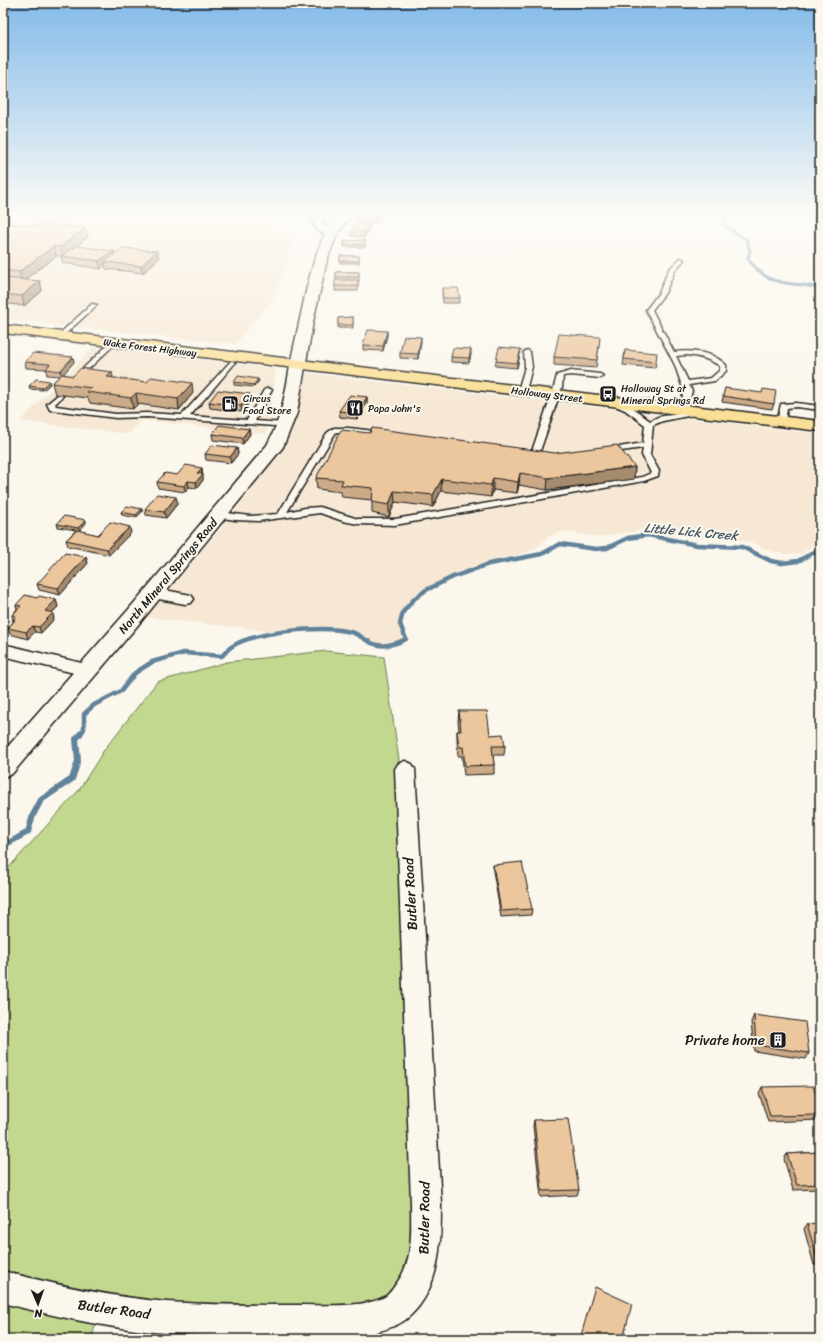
<svg xmlns="http://www.w3.org/2000/svg" width="823" height="1342" font-family="Sriracha,sans-serif">
<style>
.built{fill:#f6e8d4}
.green{fill:#c1d88e;stroke:#6e7a55}
.lines{fill:none;stroke-linecap:round;stroke-linejoin:round}
.stream-far2{stroke:#61829a;stroke-width:3}
.stream-far1{stroke:#61829a;stroke-width:4.5}
.stream{stroke:#61829a;stroke-width:6}
.service-casing{stroke:#1c1c1c;stroke-width:3}
.minor-casing{stroke:#1c1c1c;stroke-width:3}
.tertiary-casing{stroke:#1c1c1c;stroke-width:3}
.trunk-casing{stroke:#1c1c1c;stroke-width:3}
.service{fill:#fbf7ec;fill-rule:evenodd}
.minor{fill:#fbf7ec;fill-rule:evenodd}
.tertiary{fill:#fbf7ec;fill-rule:evenodd}
.trunk{fill:#fadf96;fill-rule:evenodd}
.wall{fill:#cbaa87;stroke:#1c1c1c}
.shaded-wall{fill:#a58b6e;stroke:#1c1c1c}
.building{fill:#ecc69d;stroke:#1c1c1c}
.labels{text-anchor:middle;stroke-width:4;stroke-linejoin:round;paint-order:stroke}
.far-street-label{font-size:10px;fill:#1c1c1c;stroke:#fbf7ec}
.far-poi-label{font-size:10px;fill:#1c1c1c;stroke:#fbf7ec;text-anchor:start}
.street-label{font-size:12px;fill:#1c1c1c;stroke:#fbf7ec}
.water-label{font-size:13px;font-style:italic;fill:#445866;stroke:#fbf7ec}
.near-street-label{font-size:14px;fill:#1c1c1c;stroke:#fbf7ec}
.near-poi-label{font-size:14px;fill:#1c1c1c;stroke:#fbf7ec;text-anchor:end}
</style>
<rect width="100%" height="100%" fill="#fbf7ec"/>
<filter id="ink" filterUnits="userSpaceOnUse"><feTurbulence type="fractalNoise" baseFrequency=".025" numOctaves="2"/><feDisplacementMap in="SourceGraphic" scale="8" xChannelSelector="R" yChannelSelector="G"/><feConvolveMatrix kernelMatrix="1 2 1 2 8 2 1 2 1" color-interpolation-filters="sRGB"/></filter>
<g filter="url(#ink)">
<path class="built" d="M3,216H259L272,231L295,234L275,296L235,344L3,319Z
M95,346L271,368L276,372L266,434L141,420L129,434L20,421Z
M307,373L820,434V530L817,539L810,548L801,554H785L768,550L748,541L688,536L654,530H642L599,537L567,532L557,533L548,537L535,549L453,577L426,590L414,599L403,612L400,624L406,639L397,644L381,645L373,644L353,633L337,630L278,632L145,617L234,513L285,443Z"/>
<path class="green" d="M326,651L384,657L400,767L422,1247L395,1304L252,1316L101,1296L92,1339H3V874L79,790L104,750L157,682L227,662Z"/>
<g class="lines">
<path class="stream-far2" d="M728,216L723,223L728,228L747,240L750,251L748,259C772,290 786,280 820,288"/>
<path class="stream-far1" d="M80,735L84,729V714L94,705L121,691L135,673L152,662L184,653L222,656C225,653 227,650 231,647C255,631 324,625 351,632C358,634 362,638 368,641C380,649 394,645 406,639L400,624L403,612L414,599L426,590L453,577L489,564L542,554L560,544L596,549L607,548L628,538L648,535L697,545L742,547L771,561L782,563L798,561L820,549"/>
<path class="stream" d="M3,846L28,832L33,815L41,800L72,779L78,761L76,739L80,734"/>
<g class="service-casing">
<path id="service" d="M681,258L684,260L675,270L665,293L652,310L674,352C692,350 713,352 726,365V371L715,381L689,385L692,391L687,410L683,412L679,410L684,391L674,363L646,310L659,293L669,269ZM686,355C699,356 709,359 720,366V370L711,378L688,381L676,356Z
M92,304L97,305L62,337H58V335Z
M112,341L117,342L78,379H74V377Z
M527,350L530,352L532,367L526,391L522,393L518,391L525,367L524,352Z
M232,361L235,363L234,364L190,416L247,420L264,390L268,388L272,390L255,421L286,423L290,425L289,427L147,417L116,418L53,410H50L47,404L59,394L63,396L55,404L56,406L116,414L147,413L182,415L230,362Z
M571,371L600,374L603,376L600,378L571,375L563,376L562,387L539,454L538,456H532L531,454L554,387L557,375Z
M613,401C626,399 640,414 650,421L658,417L690,411L694,413L693,415L663,421L653,425L650,455L659,471L658,476L644,481L395,525L358,524L343,521L320,513L258,521L235,520L217,517L216,515L220,512L250,516L278,514L327,433L334,428H349L383,432L387,434L383,436L336,432L287,512L305,508L320,507L358,519H395L642,477L651,473L642,455L643,448L607,453L603,451L607,449L643,443L645,425L625,410L613,405Z
M796,403L820,406V410L796,407L787,408L785,422L784,424H778L777,422L781,404Z"/>
</g>
<g class="minor-casing">
<path id="minor" d="M312,216H322L323,224L335,233L334,235C322,238 312,227 312,216Z
M154,588L191,595L194,599L191,603L185,604L148,597L145,593L148,589Z
M3,644L94,666L96,670L94,674L87,676L3,656Z
M405,761L412,764L415,769L441,1203C441,1242 441,1287 410,1316C399,1327 378,1332 363,1335C338,1339 312,1337 287,1337C232,1337 176,1336 121,1328C81,1322 42,1313 3,1303V1271C57,1285 111,1297 167,1302C211,1305 255,1305 300,1305C322,1305 368,1308 386,1296C390,1293 393,1288 396,1284C414,1261 411,1231 411,1203L395,769L398,764Z"/>
</g>
<g class="tertiary-casing">
<path id="tertiary" d="M338,216H351L338,232L327,260L313,322L297,413L283,447L143,619L12,774L3,777V752L129,609L267,445C282,418 286,390 291,360C296,337 301,314 306,291C313,264 319,237 338,216Z"/>
</g>
<g class="trunk-casing">
<path id="trunk" d="M3,325L820,421V431L3,333Z"/>
</g>
<use href="#service" class="service"/>
<use href="#minor" class="minor"/>
<use href="#tertiary" class="tertiary"/>
<use href="#trunk" class="trunk"/>
</g>
<path class="wall" d="M358,216H381V218L377,223L358,221Z
M3,223L88,237L73,248L114,251L115,253L159,258L143,273L106,269L105,265L101,269L63,263L61,256H56L24,280L40,281L42,291L24,306L3,303Z
M370,228L364,237L351,236V232Z
M365,240V247H344V241Z
M340,256H359V263H340Z
M336,272H359V282H358V291H335V286L336,280Z
M442,288L460,298L459,303H443L442,294Z
M353,317V328H338V318Z
M387,331V336L383,351L363,350V345Z
M600,337L596,368L554,365V357Z
M421,342L418,359L400,358V353Z
M521,349L520,354L517,368L495,366L496,361Z
M625,350L656,362L655,368L623,365Z
M471,354L469,363L451,362V357Z
M73,357L74,362L63,374L73,376L113,378L193,393L179,410L138,404L133,409L90,403L88,398L55,394L52,383L60,376L47,375L46,369L26,368L25,362Z
M49,381L50,384L43,390L30,389L29,386Z
M259,381L254,387L234,385V382Z
M725,388L774,404L772,409L722,402Z
M367,397V403L357,419L340,417L339,411Z
M251,400L242,412L210,408L209,402Z
M249,429L250,434L243,444L213,440L212,434Z
M237,448L238,454L231,463L206,460L205,454Z
M635,467L634,479L547,490L519,485L517,493L493,490L491,497L441,491L433,507L395,502L389,517L372,513V500L342,497L341,492L317,489L316,478Z
M202,468L203,480L197,488L189,487L185,492L158,488L157,482Z
M178,503L166,518L146,515L145,509Z
M142,509V512L136,518L122,515L121,512Z
M86,523L79,531L98,535L131,533L109,555L68,546L66,540L76,530L58,527L57,524Z
M86,557L88,563L60,595L39,590L37,584Z
M37,598L56,600L58,607L52,613L54,619L41,633L35,632L28,639L10,634L8,628L13,622L12,615L17,609L16,605Z
M459,711L505,746L504,755H493L494,765V774L464,775L462,756H458L457,740V731H459L458,721Z
M493,865L532,909L531,915L501,917L493,871Z
M754,1015L809,1053L806,1059L754,1051L751,1022Z
M762,1087L820,1108V1119L819,1120L768,1122L759,1093Z
M534,1120L579,1190L577,1195L541,1197L533,1126Z
M820,1152V1189L793,1190L784,1159L787,1154Z
M820,1223V1265H814L804,1229L807,1224Z"/>
<path class="shaded-wall" d="M379,216H381V218L377,223V218Z
M369,223L370,228L364,237V232Z
M86,228L88,237L63,256L60,247Z
M54,246L56,256L22,282L19,272Z
M114,251L116,258L105,262V265L101,269L99,261Z
M157,251L159,258L143,273L141,266Z
M40,281L42,291L24,306L22,296Z
M387,331V336L383,351V346Z
M421,337V342L418,359V354Z
M471,349V354L469,363V358Z
M521,349L520,354L517,368V363Z
M73,357L74,362L62,376L60,371Z
M112,372L114,383L107,377Z
M258,379L259,381L254,387V385Z
M49,381L50,384L43,390L42,388Z
M192,383L193,393L179,410L178,399Z
M136,393L138,404L133,409L131,398Z
M250,394L251,400L242,412L241,406Z
M367,397V403L357,419V413Z
M249,429L250,434L243,444L242,438Z
M237,448L238,454L231,463L230,457Z
M635,467L634,479L547,490L548,478Z
M202,468V474L198,479L197,473Z
M520,473L519,485L517,493L518,482Z
M203,474V480L197,488L196,482Z
M493,478V490L491,497V485Z
M442,479L441,491L433,507V495Z
M188,481L189,487L185,492L184,486Z
M394,491L395,502L389,517V505Z
M176,497L178,503L166,518L164,512Z
M142,509V512L136,518V515Z
M86,520V523L79,531L78,528Z
M130,527L131,533L109,555L107,549Z
M86,557L88,563L60,595L58,588Z
M56,600L58,607L47,617L45,611Z
M53,613L54,619L41,633L39,627Z
M33,626L35,632L28,639L26,632Z"/>
<path class="building" d="M358,216H379L377,218Z
M3,223L40,226L44,224L86,228L60,247L54,246L19,272L3,270V241L10,236L3,235Z
M356,223H369L364,232H351Z
M365,240V244L344,245V241Z
M77,246L114,251L99,261L61,256Z
M122,248L157,251L141,266L105,262Z
M340,256H359V261H340Z
M336,272H359V277H336Z
M3,278L40,281L22,296L3,294Z
M335,280H358V286H335Z
M442,288H458L460,298H443Z
M353,317V325H338V318Z
M368,330L387,331L383,346L363,345Z
M559,334L600,337L597,360L554,357Z
M404,336L421,337L418,354L400,353Z
M499,347L521,349L517,363L496,361Z
M453,348L471,349L469,358L451,357Z
M625,350L657,353L656,362L624,359Z
M33,353L73,357L60,371L46,369L50,364L25,362Z
M81,368L112,372L107,377L147,382L151,377L192,383L178,399L136,393L131,398L87,392L92,388L52,383L62,374L73,376Z
M238,376L258,379L254,385L234,382Z
M36,379L49,381L42,388L29,386Z
M725,388L762,393L763,389L776,391L774,404L723,396Z
M218,390L250,394L241,406L209,402Z
M350,395L367,397L357,413L339,411Z
M219,425L249,429L242,438L212,434Z
M372,428L555,453L617,445L635,467L548,478L520,473L518,482L493,478L491,485L442,479L433,495L394,491L389,505L372,502L373,488L341,485L343,480L316,478L341,430L370,433Z
M212,445L237,448L230,457L205,454Z
M186,465L202,468L197,473L203,474L196,482L188,481L184,486L157,482L165,473L177,475Z
M157,494L176,497L164,512L145,509Z
M127,506L142,509L136,515L121,512Z
M64,516L86,520L78,528L57,524Z
M110,522L130,527L107,549L66,540L77,530L98,535Z
M65,553L86,557L58,588L37,584Z
M25,595L37,598L39,596L56,600L45,611L53,613L39,627L33,626L26,632L8,628L15,620H13L16,616L12,615L21,606L16,605Z
M459,711H487L490,735L503,734L505,746H492L494,765L465,766L463,747H459L457,731H461Z
M522,862L532,909L501,911L493,865Z
M754,1015L805,1022L809,1053L756,1045Z
M813,1086L820,1108V1115L770,1116L762,1087Z
M568,1119L579,1190L542,1191L534,1120Z
M820,1152V1184L797,1185L787,1154Z
M820,1223V1260H818L807,1224Z
M595,1287L632,1304L623,1339H580Z"/>
</g>
<linearGradient id="sky" x2="0" y2="1"><stop stop-color="#84bbea"/><stop offset="0.53" stop-color="#fdfbf6"/><stop offset="1" stop-color="#fdfbf6" stop-opacity="0"/></linearGradient>
<rect width="823" height="404" fill="url(#sky)"/>
<defs>
<g id="bus-square" transform="scale(0.9)"><rect x="-9" y="-9" width="18" height="18" rx="4" fill="#1c1c1c" stroke="#fbf7ec"/><path d="M-5-6H5V4H4V6H2V4H-2V6H-4V4H-5ZM-3.5-4V0h7V-4ZM-3.5 1.2v1.5H-2V1.2ZM2 1.2v1.5H3.5V1.2Z" fill="#fff"/></g>
<g id="fuel-square" transform="scale(0.9)"><rect x="-9" y="-9" width="18" height="18" rx="4" fill="#1c1c1c" stroke="#fbf7ec"/><path d="M-5.5-6h7V0h2V4h1.3V-2.5L3-4.5l.8-.8L6-3V5H2.5V1h-1V6h-7ZM-4.2-4.7v3.2H.2V-4.7Z" fill="#fff"/></g>
<g id="restaurant-square" transform="scale(0.9)"><rect x="-9" y="-9" width="18" height="18" rx="4" fill="#1c1c1c" stroke="#fbf7ec"/><path d="M-5-6h1v4h1v-4h1v4h1v-4h1v5L-1.5 .5V6h-2V.5L-5-1ZM5-6V6H3V1.5H1.5Q1.5-4 5-6Z" fill="#fff"/></g>
<g id="building-square" transform="scale(0.9)"><rect x="-9" y="-9" width="18" height="18" rx="4" fill="#1c1c1c" stroke="#fbf7ec"/><path d="M-4-6H4V6H1V3H-1V6H-4ZM-2.5-4.3h1.7v1.8h-1.7ZM.8-4.3h1.7v1.8H.8ZM-2.5-1h1.7V.8h-1.7ZM.8-1h1.7V.8H.8Z" fill="#fff"/></g>
</defs>
<g fill-rule="evenodd">
<use href="#bus-square" x="608" y="394"/>
<use href="#fuel-square" x="230" y="404"/>
<use href="#restaurant-square" x="355" y="408"/>
<use href="#building-square" x="778" y="1040"/>
</g>
<g class="labels">
<g class="far-street-label">
<text transform="translate(150 347) rotate(7)" y="4">Wake Forest Highway</text>
<text transform="translate(547 394) rotate(7)" y="4">Holloway Street</text>
</g>
<g class="far-poi-label">
<text x="621" y="392">Holloway St at<tspan x="621" dy="12">Mineral Springs Rd</tspan></text>
<text x="243" y="402">Circus<tspan x="243" dy="12">Food Store</tspan></text>
<text x="368" y="412">Papa John's</text>
</g>
<g class="street-label">
<text transform="translate(168 576) rotate(-50)" y="4">North Mineral Springs Road</text>
</g>
<g class="water-label">
<text transform="translate(691 531) rotate(5)" y="5">Little Lick Creek</text>
</g>
<g class="near-street-label">
<text transform="translate(410 894) rotate(-93)" y="5">Butler Road</text>
<text transform="translate(424 1218) rotate(-89)" y="5">Butler Road</text>
<text transform="translate(114 1309) rotate(8)" y="5">Butler Road</text>
</g>
<g class="near-poi-label">
<text x="765" y="1045">Private home</text>
</g>
</g>
<rect width="823" height="1342" fill="none" stroke="#fbf7ec" stroke-width="16"/>
<rect x="8" y="8" width="807" height="1326" fill="none" stroke="#1c1c1c" stroke-width="1.5" filter="url(#ink)"/>
<g transform="translate(38 1304) rotate(178)" stroke="#fbf7ec" stroke-width="3" paint-order="stroke">
<path d="M0-3L7 15L0 10L-7 15Z" fill="#1c1c1c"/>
<text y="-6" font-size="11" font-weight="bold" text-anchor="middle" fill="#1c1c1c">N</text>
</g>
</svg>
